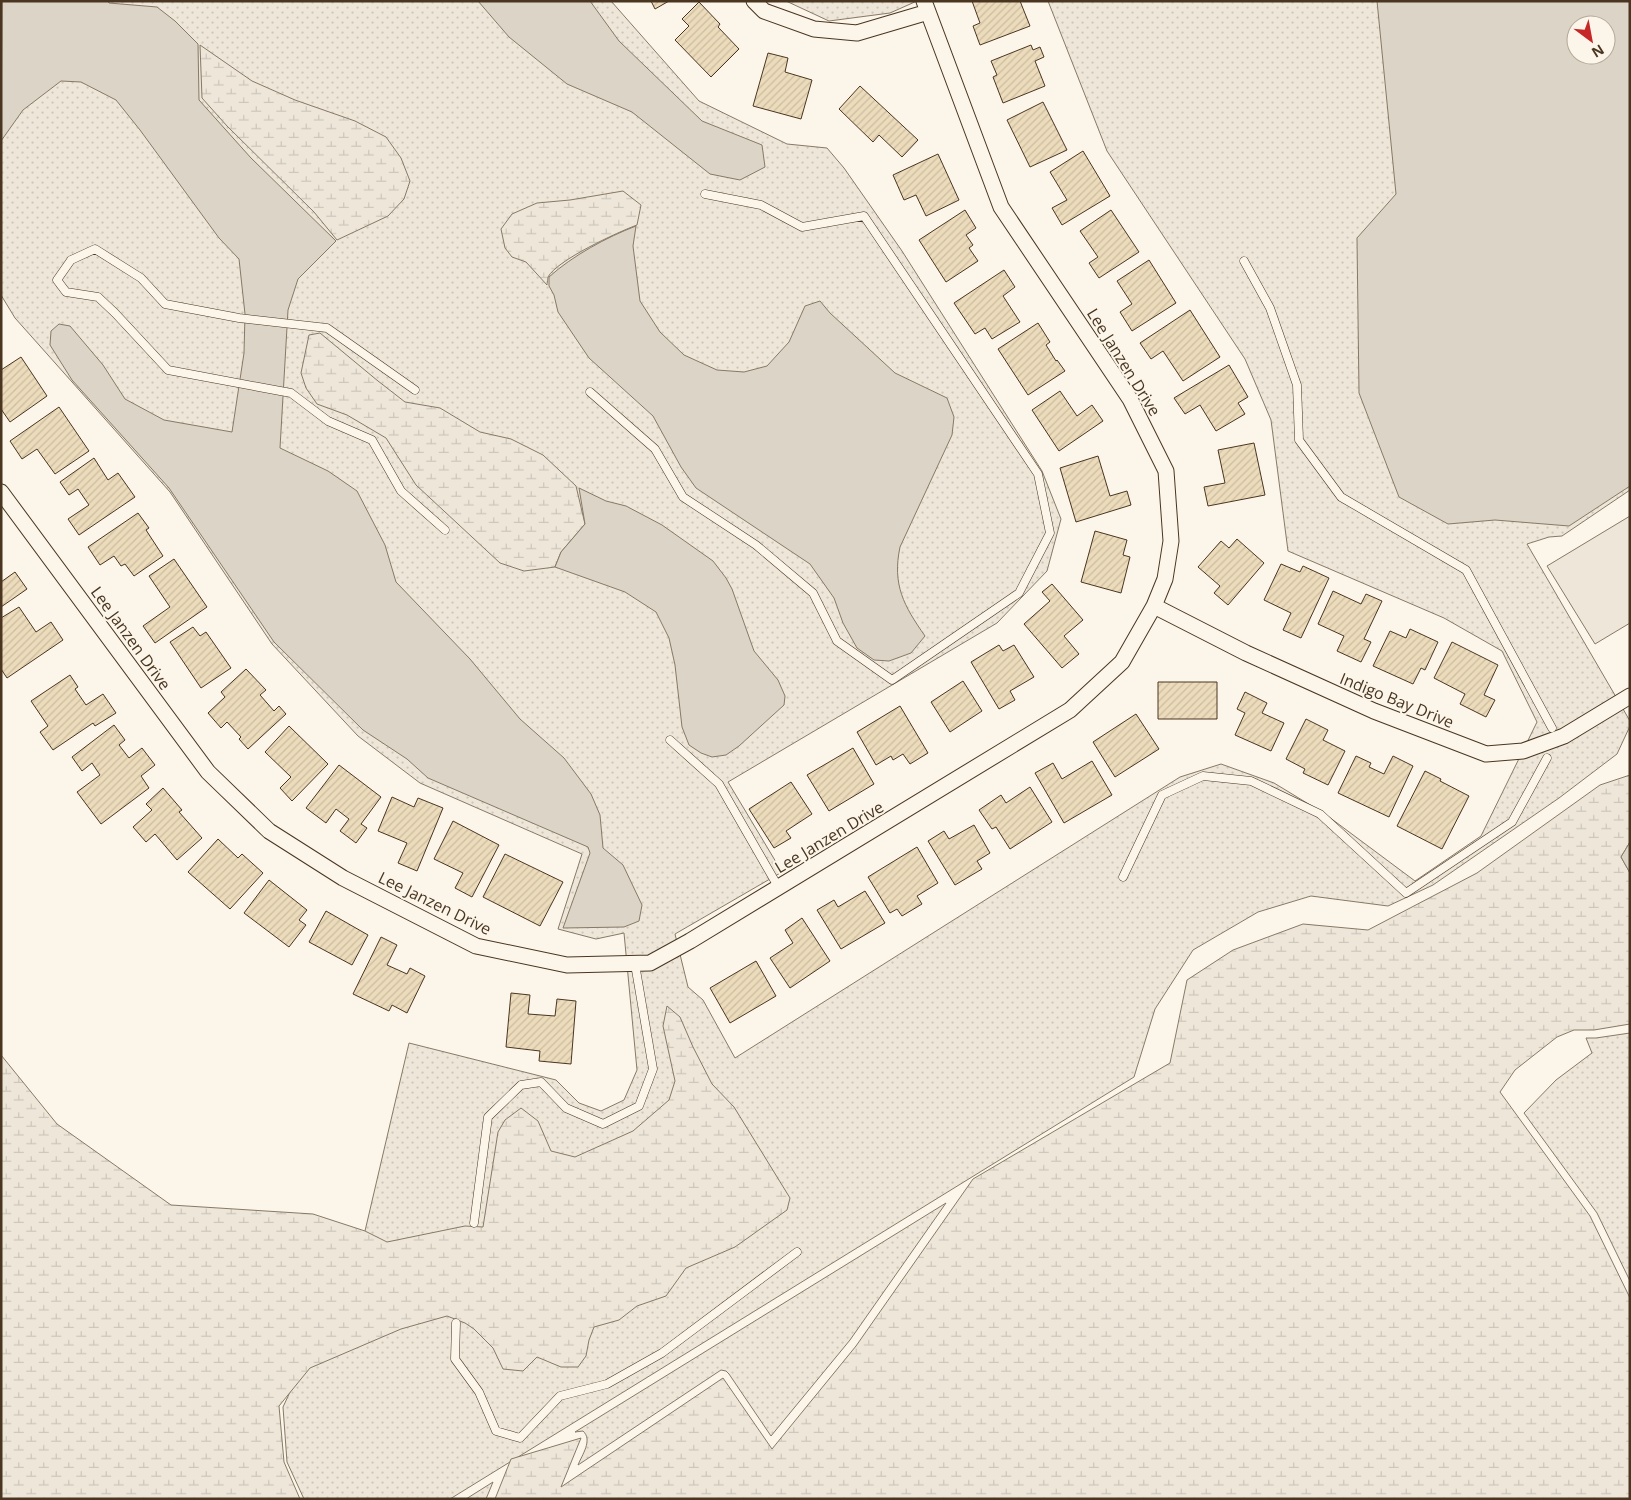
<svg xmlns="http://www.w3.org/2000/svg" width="1631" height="1500" font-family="'Open Sans',sans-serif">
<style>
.grass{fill:url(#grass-dots);stroke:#887966;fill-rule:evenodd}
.wetland{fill:url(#wetland-marsh);stroke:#887966}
.garden{fill:#ede6d9;stroke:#887966}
.water{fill:#dcd4c6;stroke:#887966;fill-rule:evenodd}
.building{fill:url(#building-hatch);stroke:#4a3520}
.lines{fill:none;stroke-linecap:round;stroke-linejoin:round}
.lane-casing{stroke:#4a3520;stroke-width:9}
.street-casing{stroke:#4a3520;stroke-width:17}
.lane{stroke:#fbf6e9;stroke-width:8}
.street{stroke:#fbf6e9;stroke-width:15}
.labels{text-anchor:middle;stroke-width:4;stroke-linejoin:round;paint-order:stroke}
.street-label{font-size:16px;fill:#4a3520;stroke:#fbf6e9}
</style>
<defs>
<pattern id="grass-dots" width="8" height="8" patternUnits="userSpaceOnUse" patternTransform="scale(1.25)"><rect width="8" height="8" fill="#ede6d9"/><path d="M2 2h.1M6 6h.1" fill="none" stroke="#cdc6ba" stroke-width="1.8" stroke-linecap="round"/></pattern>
<pattern id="wetland-marsh" width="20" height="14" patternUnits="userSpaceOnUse" patternTransform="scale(1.25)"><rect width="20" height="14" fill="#ede6d9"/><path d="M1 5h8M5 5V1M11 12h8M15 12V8" fill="none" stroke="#cdc6ba"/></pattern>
<pattern id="building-hatch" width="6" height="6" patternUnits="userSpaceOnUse" patternTransform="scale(1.25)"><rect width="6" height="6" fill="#ecdcbc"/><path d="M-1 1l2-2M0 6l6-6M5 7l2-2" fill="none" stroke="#ccbda1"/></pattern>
</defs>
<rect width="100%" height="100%" fill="#fbf6e9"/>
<path class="grass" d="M1,1H611L699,101L787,144L827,148L844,168L902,251L1042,471L1061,519L1047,571L997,623L728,782L782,872L675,934L688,987L703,1000L735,1058L1180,777L1221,764L1274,783L1325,814L1415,881L1481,836L1537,722L1502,651L1444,618L1288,551L1271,420L1245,359L1107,151L1048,1H1630V490L1562,536L1549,537L1527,544L1630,721V726L1617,754L1559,798L1433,885L1388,906L1311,896L1258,912L1193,950L1155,1009L1134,1077L450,1499H304L287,1462L283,1407L365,1231L409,1043L556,1080L579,1103L601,1111L624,1100L637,1070L624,933L596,939L558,929L582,854L420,783L358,736L272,644L170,492L15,318L1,295ZM1576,25H1606V55H1576Z
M786,1H917L890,13L829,21Z
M1630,1033V1281L1597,1213L1524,1113L1556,1080L1592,1053L1586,1038H1596Z
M946,1203L850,1340L771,1436L729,1374L726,1371L721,1370L578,1465C582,1455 593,1440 583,1431L575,1432Z
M493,1482L486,1499H466Z"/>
<path class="wetland" d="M200,45L252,81L295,100L355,121L386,137L401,158L410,181L404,199L388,216L337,240L314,212L227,126L202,98Z
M623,191L641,205L637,225C618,232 557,260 548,277C548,277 547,284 547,285L526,262L512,257L505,248L501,229L512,214L537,203L570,200Z
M320,333L378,381L405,402L440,408L480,432L511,439L543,455L576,486L585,524L561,552L555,567L524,571L500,563L416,485L386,438L347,415L317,404L306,388L301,373L309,335Z
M1630,775V842L1621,857L1630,873V1024L1594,1030H1574L1557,1037L1515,1070L1500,1092L1590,1216L1630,1298V1499H495L511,1459L581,1438L561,1487L723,1378L772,1449L856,1346L973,1179L1170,1063L1187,980L1233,950L1303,924L1368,930L1477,873L1600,785Z
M667,1006L680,1017L693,1047L712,1084L734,1107L790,1198L787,1210L735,1247L686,1268L666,1296L637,1306L619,1320L594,1327L589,1340L586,1356L578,1367H561L537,1357L523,1371L503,1369L493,1348L474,1329L465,1323L447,1316L401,1329L310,1368L279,1406L284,1462L300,1499H1V1055L57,1124L171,1205L313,1214L365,1231L387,1242L465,1226L483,1227L498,1132L505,1120L521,1108L538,1121L551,1151L575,1157L633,1131L669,1100L675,1081L663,1026Z"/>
<path class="garden" d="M1630,516V623L1595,644L1547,566Z"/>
<path class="water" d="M2,1H108L109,3L157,7L175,21L198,44L199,100L251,158L336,241L298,279L288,310L280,448L328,471L357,491L385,545L396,582L470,659L520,719L564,758L591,794L600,815L603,848L623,865L642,905L639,921L624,927L563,928L590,853L588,847L428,778L407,759L363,730L274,642L169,488L72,380L50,345L51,331L59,324L70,326L103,365L125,399L164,420L232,432L244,353L245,314L239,259L219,238L140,130L116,100L81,82L61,81L23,110L1,141Z
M478,1H590L619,41L702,121L762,145L765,167L740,180L710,174L632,112L567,84L509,37Z
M1377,1H1630V486L1569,526L1495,520L1448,524L1399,497L1359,393L1357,238L1396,194ZM1576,25H1606V55H1576Z
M636,226L633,246L640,301L660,332L684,355L717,370L744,372L767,366L789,342L805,306L820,301L830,313L895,373L947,398L954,417L952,435L900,547C892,585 904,606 925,636L911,653L889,661L874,660L857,648L843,623L834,598L810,564L696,488L681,467L653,416L589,358L558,312L554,295L549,286V277C572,256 607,237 636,226Z
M579,488L606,501L626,506L662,525L713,561L726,578L732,589L754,651L778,680L785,696L784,705L739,746L726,755L712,757L701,753L689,745L682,727L675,665L669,638L656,612L625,592L555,567L561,552L585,524Z
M1630,842V873L1621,857Z"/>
<path class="building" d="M651,1H669L655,9Z
M972,1H1020L1030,26L980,45L973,26L980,23Z
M699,2L720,24L718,27L739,49L711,77L675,40L689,26L682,19Z
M1031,45L1033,50L1040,47L1044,57L1035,61L1045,86L1003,103L993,77L997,75L991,61Z
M768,53L788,58L785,72L812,80L801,119L753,106Z
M860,86L918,140L902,157L879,135L873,142L839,109Z
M1043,102L1067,150L1030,167L1007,120Z
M1083,151L1110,196L1062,225L1052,208L1067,200L1050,172Z
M938,154L959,200L926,216L916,195L904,200L893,175Z
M965,210L976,228L966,235L973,245L969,248L978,261L946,282L919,240Z
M1111,210L1139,252L1099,278L1089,263L1098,257L1080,231Z
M1149,260L1176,303L1132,331L1120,312L1132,304L1117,281Z
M1004,270L1015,287L1003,296L1020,322L992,339L985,328L975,334L954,303Z
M1190,310L1220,357L1183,381L1163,351L1151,359L1140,343Z
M1038,323L1050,342L1046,345L1056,361L1057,360L1065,371L1028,395L998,349Z
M21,357L47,396L10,422L1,409V370Z
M1229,365L1248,397L1238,403L1245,414L1216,431L1200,405L1185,414L1174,398Z
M1060,391L1077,416L1092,405L1103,421L1059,451L1032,410Z
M59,407L89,451L55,474L37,449L22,459L10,441Z
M1254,443L1265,495L1208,506L1204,487L1225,483L1218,450Z
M1098,456L1110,496L1127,491L1131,505L1076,522L1060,468Z
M94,458L108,480L118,473L135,497L79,535L68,519L89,505L78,489L69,495L60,482Z
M138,513L149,528L146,530L163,556L134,576L125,564L121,566L114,556L100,565L88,547Z
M1095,531L1127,540L1123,555L1130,557L1121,593L1081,582Z
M1237,539L1264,563L1228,605L1214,593L1220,586L1198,567L1221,541L1229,548Z
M174,559L207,607L155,643L143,626L170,607L149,576Z
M1281,564L1300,572L1303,566L1329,578L1301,638L1283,630L1291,613L1264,600Z
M15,572L27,589L1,607V582Z
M1052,584L1083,620L1064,636L1079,654L1062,668L1024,624L1050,601L1042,592Z
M1333,591L1361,604L1366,594L1382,601L1364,639L1371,642L1361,662L1337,651L1344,636L1318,624Z
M19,607L36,632L51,622L63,640L7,678L1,669V618Z
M193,627L200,636L206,632L231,668L201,688L170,642Z
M1410,629L1438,642L1425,670L1421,668L1413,684L1373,666L1390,631L1406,638Z
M1452,642L1498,665L1484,695L1495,700L1486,717L1460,704L1465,694L1434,678Z
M999,645L1003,651L1014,645L1034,677L1010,691L1015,700L999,709L971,662Z
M246,669L266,690L260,695L274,711L279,706L286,714L248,749L239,739L241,737L227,722L221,728L208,713L225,697L221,692Z
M70,675L78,687L75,689L86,705L103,694L116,713L95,726L93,723L53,750L40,732L48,726L31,701Z
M963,681L982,711L950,732L931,702Z
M1158,682H1217V719H1158Z
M1245,692L1267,703L1262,713L1284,723L1271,751L1235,735L1245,713L1237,709Z
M900,706L928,753L910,764L903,754L893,760L891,756L876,765L857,732Z
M1136,714L1159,749L1115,777L1093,742Z
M1306,719L1328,730L1323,740L1345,751L1328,785L1303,773L1305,769L1286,759Z
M114,725L125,740L119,745L129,758L142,748L155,765L141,776L149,788L101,824L77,792L100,775L92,763L82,771L72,757Z
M289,726L328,764L292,801L280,788L291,777L265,752Z
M853,748L874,784L829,811L807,775Z
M1356,756L1371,763L1369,767L1384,774L1393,756L1413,766L1389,817L1338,793Z
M1092,761L1112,795L1064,823L1035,773L1053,763L1062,779Z
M339,765L381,797L361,824L367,828L356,843L340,831L349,819L336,809L326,823L306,808Z
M1425,771L1441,779L1440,781L1469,796L1442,849L1397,826Z
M791,782L812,814L786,831L791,838L774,848L749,809Z
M1030,787L1052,822L1010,849L996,827L992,829L979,810L1001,795L1006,803Z
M163,788L182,810L179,812L202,838L177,860L155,834L146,842L133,827L152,810L146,804Z
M392,797L414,807L418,798L443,808L417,871L398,863L407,843L378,831Z
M453,821L499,845L472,897L455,888L463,873L434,859Z
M974,825L990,853L977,861L982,869L955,885L928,841L944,831L949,839Z
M218,839L238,858L242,854L263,873L230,909L188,872Z
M917,847L938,883L917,896L922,904L902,916L897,909L890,913L868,877Z
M505,854L563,882L540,926L483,897Z
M269,880L307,910L299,920L306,925L289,947L244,913Z
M865,891L885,923L841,949L817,910L834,900L838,907Z
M326,911L368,935L352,965L309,942Z
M802,918L830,961L790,988L770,958L793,943L785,930Z
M381,937L397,945L387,965L407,974L410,968L425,976L407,1013L392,1005L389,1011L353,994Z
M756,961L776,996L730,1023L710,988Z
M511,993L530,995L528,1014L555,1016L557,999L576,1001L571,1064L539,1061L540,1051L506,1047Z"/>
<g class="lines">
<g class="lane-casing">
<path id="lane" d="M1244,261L1270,308L1297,385L1299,440L1341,497L1466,570L1552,728
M415,390L327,328L239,318L165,304L141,278L95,249L71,260L57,280L66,292L98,297L115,313L168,370L291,393L328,421L372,440L401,491L445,530
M590,392L655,449L683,497L756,545L813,593L837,641L892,680L1019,593L1050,533L1038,474L864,216L802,227L761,205L705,194
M670,740L719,784L776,883
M1123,877L1162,795L1203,776L1251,781L1320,814L1406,893L1512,822L1547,758
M474,1223L488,1117L521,1085L541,1082L566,1108L603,1124L639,1106L653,1069L636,970
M456,1323L455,1359L479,1392L496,1431L520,1438L560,1396L607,1384L662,1353L797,1252"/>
</g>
<g class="street-casing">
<path id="street" d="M754,1L764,11L814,29L857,33L928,12
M1,492L208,772L269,831L343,878L476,946L567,965L650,963L690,941L1070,710L1122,662L1154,606L1165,579L1171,541L1166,471L1130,399L1001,207L924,1
M1154,606L1246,653L1374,711L1486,754L1523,751L1564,736L1630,696"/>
</g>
<use href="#lane" class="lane"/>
<use href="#street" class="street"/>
</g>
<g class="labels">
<g class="street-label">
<text transform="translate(1124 362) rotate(58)" y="6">Lee Janzen Drive</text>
<text transform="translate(131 638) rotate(54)" y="6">Lee Janzen Drive</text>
<text transform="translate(1397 700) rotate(22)" y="6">Indigo Bay Drive</text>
<text transform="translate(829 837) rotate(-31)" y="6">Lee Janzen Drive</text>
<text transform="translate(435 903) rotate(26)" y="6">Lee Janzen Drive</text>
</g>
</g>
<rect width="1631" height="1500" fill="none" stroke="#4a3520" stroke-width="5"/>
<g transform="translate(1591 40) rotate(148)"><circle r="24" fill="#fbf6e9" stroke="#b4a999"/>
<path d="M0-4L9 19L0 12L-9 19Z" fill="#c62828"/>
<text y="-8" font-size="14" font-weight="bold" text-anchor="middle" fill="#4a3520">N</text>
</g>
</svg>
